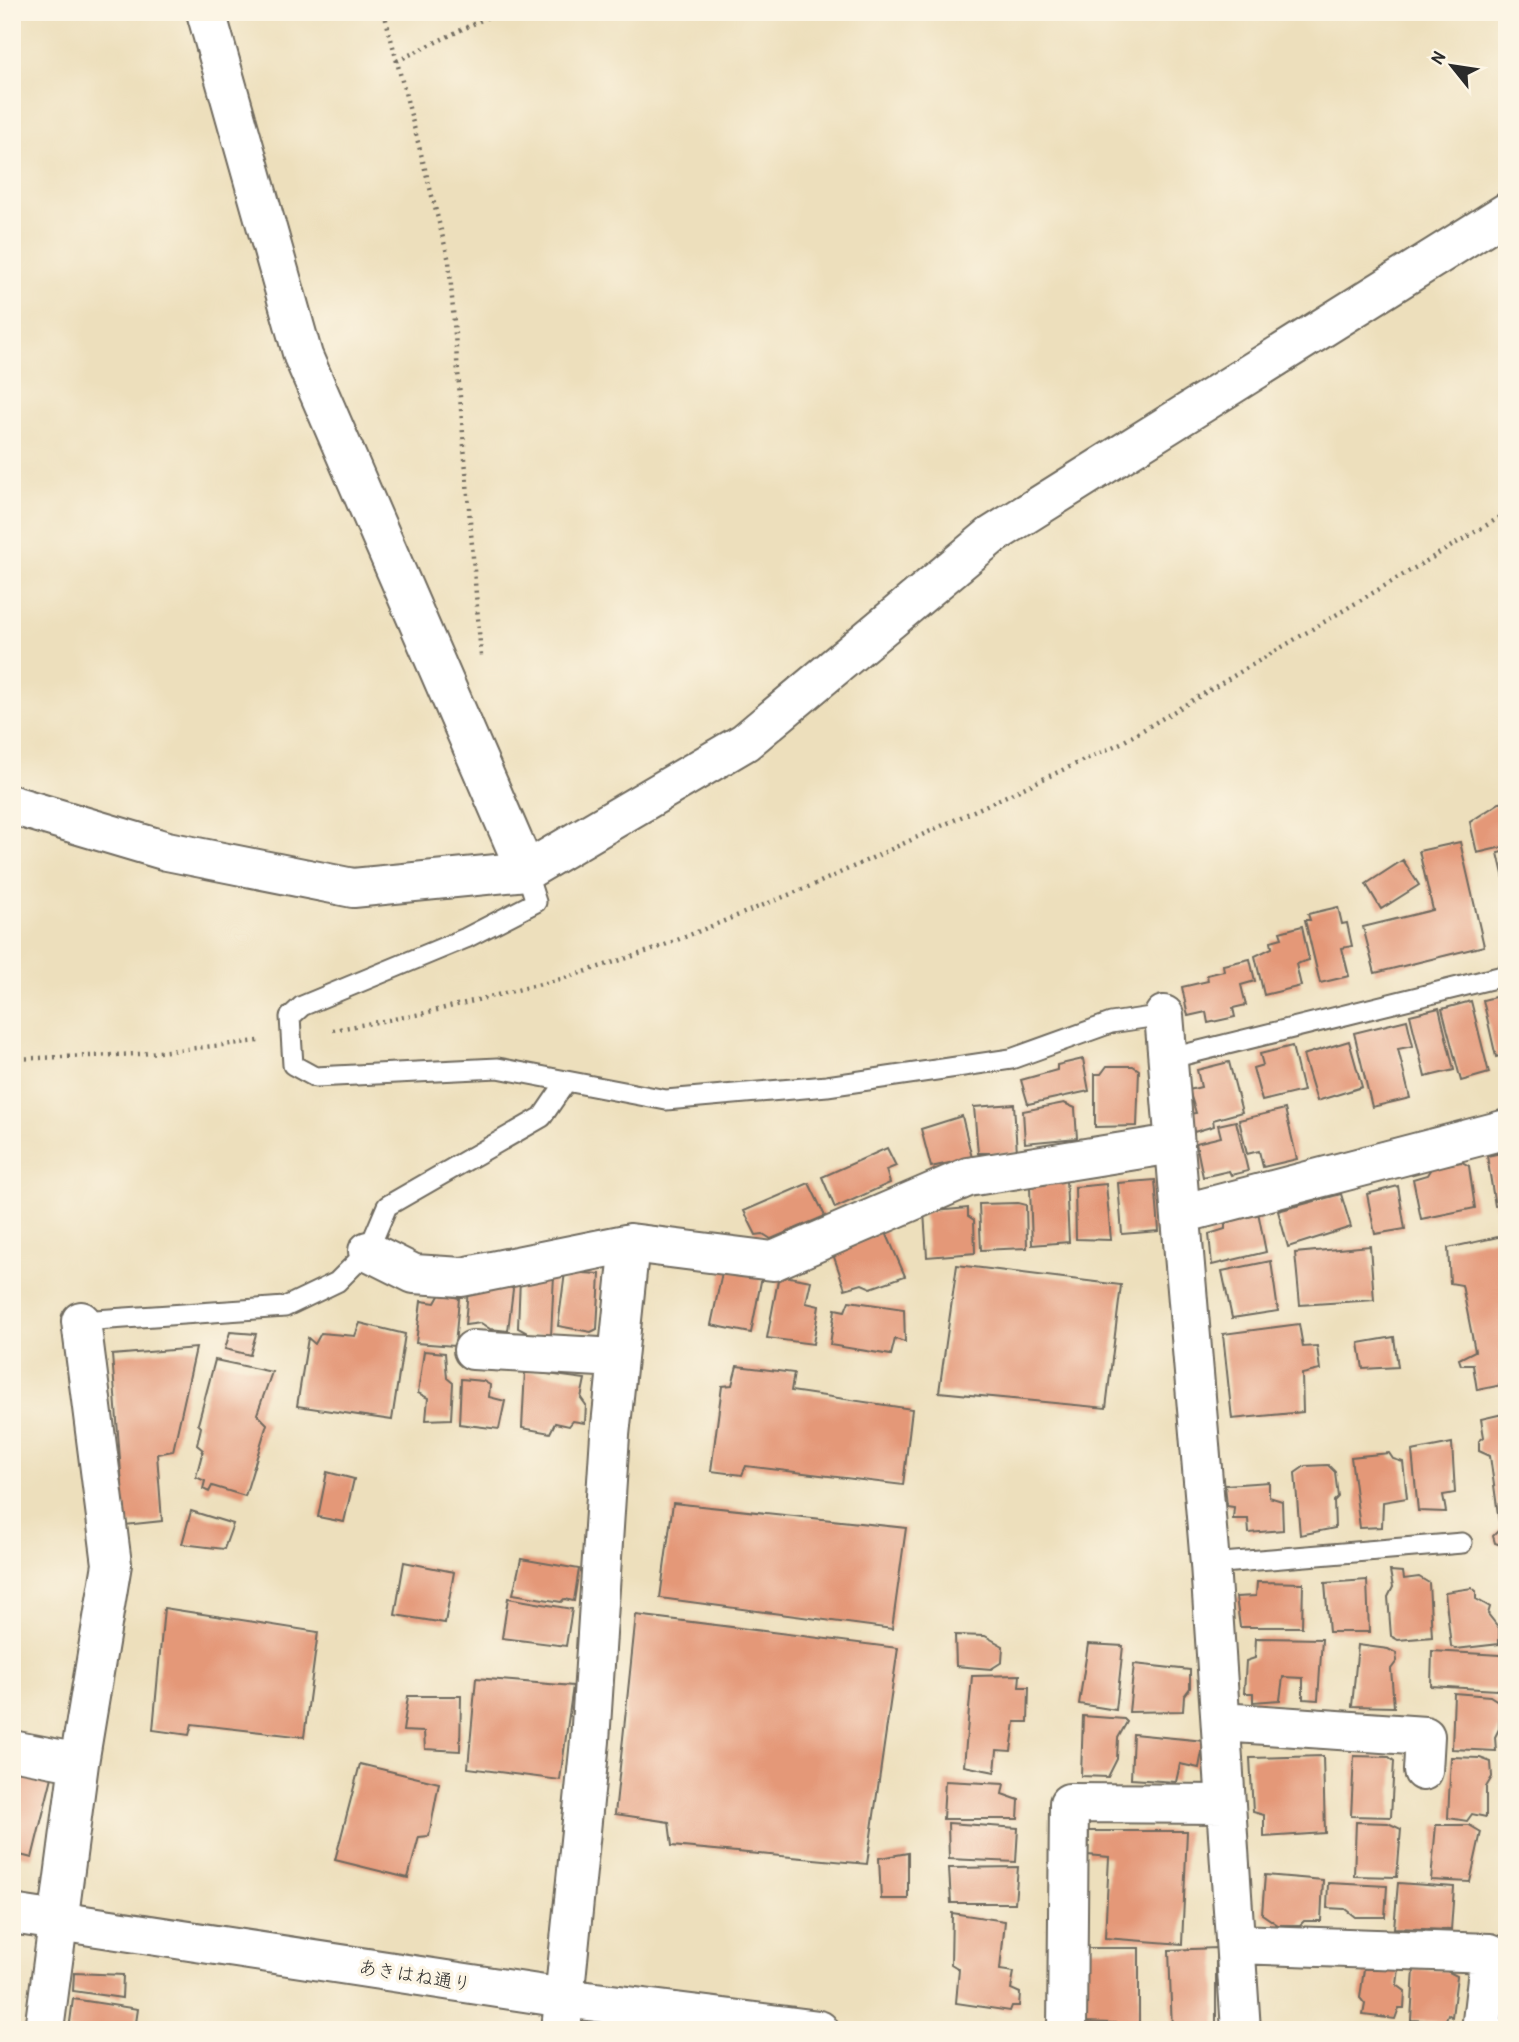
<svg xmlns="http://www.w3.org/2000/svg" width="1519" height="2042" font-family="'Patrick Hand','Klee One',sans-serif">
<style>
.building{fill:#e49878}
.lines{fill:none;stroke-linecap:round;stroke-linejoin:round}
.service-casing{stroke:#6f6a5e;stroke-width:23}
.minor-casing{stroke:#6f6a5e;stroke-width:42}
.tertiary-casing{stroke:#6f6a5e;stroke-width:42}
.path{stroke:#6f6a5e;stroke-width:4.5;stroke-dasharray:2 5;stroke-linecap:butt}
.service{stroke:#fff;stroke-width:19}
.minor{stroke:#fff;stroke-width:38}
.tertiary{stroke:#fff;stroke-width:38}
.labels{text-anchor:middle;stroke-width:7;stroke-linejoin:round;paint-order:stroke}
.street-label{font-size:19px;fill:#2b2b2b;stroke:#fcf5e5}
</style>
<rect width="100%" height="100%" fill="#fcf5e5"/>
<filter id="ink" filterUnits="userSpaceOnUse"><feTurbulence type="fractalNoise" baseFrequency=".0143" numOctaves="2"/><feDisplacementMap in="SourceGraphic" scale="14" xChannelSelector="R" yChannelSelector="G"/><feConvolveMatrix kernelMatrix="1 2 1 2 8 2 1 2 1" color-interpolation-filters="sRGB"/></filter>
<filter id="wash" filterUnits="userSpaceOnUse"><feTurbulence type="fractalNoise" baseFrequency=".00686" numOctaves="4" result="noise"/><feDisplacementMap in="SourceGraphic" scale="28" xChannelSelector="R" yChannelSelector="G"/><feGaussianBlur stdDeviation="1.57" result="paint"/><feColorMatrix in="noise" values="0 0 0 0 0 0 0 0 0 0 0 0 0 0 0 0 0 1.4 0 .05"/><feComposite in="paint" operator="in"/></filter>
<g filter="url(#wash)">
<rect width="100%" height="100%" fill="#eddfbc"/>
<g id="blocks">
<path class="building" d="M1507,798V846L1477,853L1470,822Z
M1460,842L1484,946L1375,973L1363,927L1433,910L1419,851Z
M1507,851V887H1506L1498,853Z
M1403,860L1419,885L1381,909L1366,884Z
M1338,907L1342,924L1347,923L1352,946L1342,948L1349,976L1320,983L1305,920H1310L1308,914Z
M1302,926L1309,960L1296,964L1301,986L1264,995L1255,956L1272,948L1271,941L1282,938L1280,932Z
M1250,959L1255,981L1241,985L1246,1005L1233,1008L1235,1017L1208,1023L1206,1012L1188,1016L1182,987L1208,981L1207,975L1224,971L1223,965Z
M1507,994V1054L1496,1057L1483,1000Z
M1471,1001L1489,1073L1461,1081L1442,1009Z
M1439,1008L1454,1070L1425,1077L1410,1015Z
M1407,1020L1413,1046L1398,1049L1410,1098L1372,1107L1354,1033Z
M1349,1041L1362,1087L1317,1101L1303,1055Z
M1292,1046L1303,1091L1262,1101L1253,1068L1263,1065L1260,1054Z
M1083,1059L1089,1091L1028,1104L1021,1080L1057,1070V1065Z
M1229,1062L1242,1112L1213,1120L1214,1126L1194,1132L1189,1114L1196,1113L1189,1090L1201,1087L1197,1070Z
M1107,1066H1133L1139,1070L1137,1126L1095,1127V1074H1101Z
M1064,1103L1075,1108L1077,1138L1025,1143L1023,1111Z
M1014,1104L1017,1153H978L974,1107Z
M1285,1109L1297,1159L1263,1167L1259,1151L1247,1154L1239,1120Z
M962,1116L972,1158L931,1167L921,1129Z
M1236,1121L1248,1171L1231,1175L1229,1171L1203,1177L1196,1143L1221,1137L1218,1125Z
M1504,1147H1507V1205L1495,1206L1487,1156L1502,1153Z
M887,1148L896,1166L886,1170L890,1183L835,1208L822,1177Z
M1462,1162L1469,1166L1475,1208L1421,1219L1413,1179L1427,1175L1432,1167Z
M1066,1180L1069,1242L1032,1245L1030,1187Z
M1155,1180L1159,1231L1122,1234L1118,1183Z
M809,1183L825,1216L771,1239L763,1234L756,1235L744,1211Z
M1106,1184L1111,1240L1076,1239L1075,1187Z
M1398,1186L1405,1229L1375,1234L1367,1194Z
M1341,1194L1351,1227L1288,1247L1278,1211Z
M1018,1203L1026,1205L1027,1248L981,1250L979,1204Z
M968,1208V1216L974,1220L975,1253L927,1257L924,1212Z
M1258,1212L1266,1252L1212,1265L1209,1234L1225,1229V1220Z
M885,1230L905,1276L871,1288L862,1284L845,1289L833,1254Z
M1507,1235V1384L1477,1390L1473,1365H1461L1459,1359L1475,1351L1462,1285L1450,1283L1448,1248Z
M1370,1246L1374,1300L1300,1305L1295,1253Z
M1271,1261L1278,1311L1232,1318L1222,1271Z
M957,1265L1121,1285L1106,1408L939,1392Z
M723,1268L762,1276L751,1333L711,1325Z
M565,1272L600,1274L597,1329L591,1332L558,1326Z
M554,1275L551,1336L529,1334L518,1328L520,1278Z
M779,1275L811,1281L806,1303L819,1306L813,1344L767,1338Z
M505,1284L513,1289L508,1331L490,1329L481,1323L465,1325L468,1289Z
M440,1294L459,1298L455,1346L416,1343L421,1301L435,1303Z
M849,1301L904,1309L905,1342L895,1339L891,1355L830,1345L835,1309L845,1311Z
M360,1323L405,1334L392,1420L297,1406L308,1338L315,1344L321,1333L355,1336Z
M1299,1324L1303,1347L1317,1346L1320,1370L1302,1374L1303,1412L1232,1419L1223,1334Z
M230,1332L256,1334L250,1355L225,1349Z
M1394,1337L1398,1367L1363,1369L1359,1343Z
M196,1348L173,1451L157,1454L162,1521L125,1525L112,1355Z
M424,1351L445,1353L447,1378L453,1383L451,1419L426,1420L428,1398L418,1393Z
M215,1360L272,1372L257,1414L267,1424L245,1496L212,1486L209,1492L203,1489L205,1481L196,1477L203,1450L197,1445L201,1427L198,1424Z
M737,1366L794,1373L791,1391L912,1409L903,1485L746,1466L742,1475L711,1471L722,1386L732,1385Z
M525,1371L585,1379L581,1398L586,1405L585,1423L573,1421L569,1426L555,1423L550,1433L522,1428Z
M461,1379L483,1381L490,1385L489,1397L505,1401L499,1429L459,1424Z
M1507,1413V1556H1505L1504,1546L1495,1543L1493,1536L1500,1529L1490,1456L1479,1451V1441L1484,1437L1481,1419Z
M1452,1443L1455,1493L1443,1495L1446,1512L1418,1511L1412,1451Z
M1389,1453L1393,1459L1403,1462L1407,1498L1383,1502L1382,1527L1360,1528L1351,1457Z
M1328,1465L1335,1472L1338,1497L1334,1501L1335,1528L1300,1535L1295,1473L1305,1466Z
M327,1472L354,1479L344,1522L318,1517Z
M1269,1482V1497L1282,1501L1283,1530L1249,1533L1248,1519H1233L1234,1507L1227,1506L1225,1485Z
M673,1503L906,1528L892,1629L660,1598Z
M191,1511L233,1524L224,1549L182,1544Z
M521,1559L579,1569L574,1601L564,1599L561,1602L513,1594Z
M404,1562L454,1572L445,1623L395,1615Z
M1390,1571L1403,1572L1404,1579L1419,1577L1429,1583L1432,1637L1398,1640L1391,1636L1388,1597L1393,1587Z
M1367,1580L1369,1632H1329L1325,1583Z
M1257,1582L1303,1583L1302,1627H1240L1236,1597L1256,1596Z
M1472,1588L1476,1591V1599L1490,1607L1488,1614L1499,1628V1644L1456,1649L1451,1646L1445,1592Z
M508,1598L572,1609L566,1646L502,1638Z
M164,1608L318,1632L304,1737L192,1724L189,1735L153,1730Z
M636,1615L898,1648L867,1864L672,1846L669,1822L615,1814Z
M955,1635L985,1636L1003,1646L1002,1662L991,1669L956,1666Z
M1256,1638L1322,1639L1318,1700L1303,1699V1678L1283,1677L1280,1700L1253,1702V1693H1244L1246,1661L1255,1658Z
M1088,1644L1123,1646L1116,1710L1079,1704Z
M1358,1645L1388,1649L1396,1653L1397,1661L1391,1669L1394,1707L1352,1706Z
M1432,1651L1500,1655L1506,1662L1502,1685L1497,1690L1431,1686Z
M1134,1664L1190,1670V1688L1184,1696L1183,1711L1129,1712Z
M1020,1675L1019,1687H1029L1028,1722H1015L1011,1751L997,1750L995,1772L964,1766L972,1676Z
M476,1678L573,1686L560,1780L468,1768Z
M1454,1693L1490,1696L1501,1703L1499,1729L1495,1737L1496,1751L1452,1749Z
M408,1696H461L460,1751L425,1749L424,1732L403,1731Z
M1083,1716L1124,1719L1127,1722L1118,1738L1117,1759L1108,1777L1081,1776Z
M1133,1734L1204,1741L1199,1768L1180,1764L1176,1782L1131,1779Z
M1323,1756L1325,1833L1264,1837V1815L1253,1812L1250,1758Z
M1354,1756L1389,1757L1394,1761L1391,1817L1351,1816Z
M1451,1757L1480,1758L1491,1762L1492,1777L1486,1787V1817L1472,1814L1467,1821L1448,1818Z
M12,1763L53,1773L32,1858L12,1853Z
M360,1764L439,1783L429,1836L419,1837L408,1878L335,1860Z
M945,1781L1004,1784L1002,1794L1019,1800L1018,1819H943Z
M1356,1822L1388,1823L1401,1829L1397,1877L1354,1876Z
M948,1823L1018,1828L1016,1862L949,1859Z
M1436,1825H1469L1481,1832L1470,1882L1431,1880Z
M1089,1831H1187L1182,1944L1105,1938L1109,1857L1088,1855Z
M908,1853V1899H881L879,1858Z
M1018,1867L1015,1903H951L949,1868Z
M1265,1875L1323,1880L1321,1921H1304L1300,1925H1278L1262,1914Z
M1328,1883L1387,1886L1385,1917H1355L1345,1909L1327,1908Z
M1398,1883L1454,1887L1451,1930L1394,1928Z
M952,1913L1005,1921L1000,1970L1014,1972L1011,1989L1020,1993L1019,2006H1012L1010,2011L956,2003L959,1969L951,1964Z
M1086,1948H1139V2024L1085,2022Z
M1216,1948V2030H1172L1169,1950Z
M1399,1968L1397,1985L1405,1991L1404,2008H1399L1395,2019L1363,2015L1365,2004L1360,1998L1364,1969Z
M1414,1969L1447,1971L1457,1976L1452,2017L1448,2014L1445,2022L1411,2020Z
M74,1973L123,1975L122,1998L73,1991Z
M73,1999L138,2009L135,2030H69Z
M1385,2025L1434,2027L1437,2030H1385Z"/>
</g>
</g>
<g filter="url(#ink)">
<use href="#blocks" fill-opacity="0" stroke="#6f6a5e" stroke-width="2"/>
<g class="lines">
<g class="service-casing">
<path id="service" d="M526,871L536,902L466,938L302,1006L290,1017L293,1065L315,1077L498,1068L666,1100L827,1086L1011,1059L1111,1023L1164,1015
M1167,1059L1507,975
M81,1321L285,1307L337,1282L368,1251L387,1206L542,1117L566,1082
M1210,1564L1462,1543"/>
</g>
<g class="minor-casing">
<path id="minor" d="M12,805L167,851L353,888L526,871L303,356L206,12
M1164,1015L1210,1564L1241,2030
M1181,1214L1507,1129
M630,1243L773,1261L968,1177L1173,1144
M368,1251L414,1274L462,1277L630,1243L610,1435L590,1741L561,2030
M473,1350L618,1358
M1221,1722L1425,1736L1423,1771
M12,1750L79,1763
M1236,1944L1490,1953L1481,2030
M44,2030L79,1763L112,1564L81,1321
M1067,2030L1069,1803L1226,1804"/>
</g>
<g class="tertiary-casing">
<path id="tertiary" d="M526,871L745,742L991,536L1507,212
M12,1914L564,1998L819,2030"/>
</g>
<path class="path" d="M384,12L449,261L481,656
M397,61L498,12
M333,1030L421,1014L565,978L655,949L818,883L1121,743L1507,513
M12,1059L140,1054L259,1041"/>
<use href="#service" class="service"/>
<use href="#minor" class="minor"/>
<use href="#tertiary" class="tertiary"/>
</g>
</g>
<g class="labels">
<g class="street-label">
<text transform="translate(415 1975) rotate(9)" y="7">あきはね通り</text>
</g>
</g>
<rect width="1519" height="2042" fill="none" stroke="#fcf5e5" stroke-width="42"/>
<g transform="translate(1452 66) rotate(300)" stroke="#fcf5e5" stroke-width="5" paint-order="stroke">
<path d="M0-5L12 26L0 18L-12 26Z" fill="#2b2b2b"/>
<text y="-10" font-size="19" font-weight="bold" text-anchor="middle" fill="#2b2b2b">N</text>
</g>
</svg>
